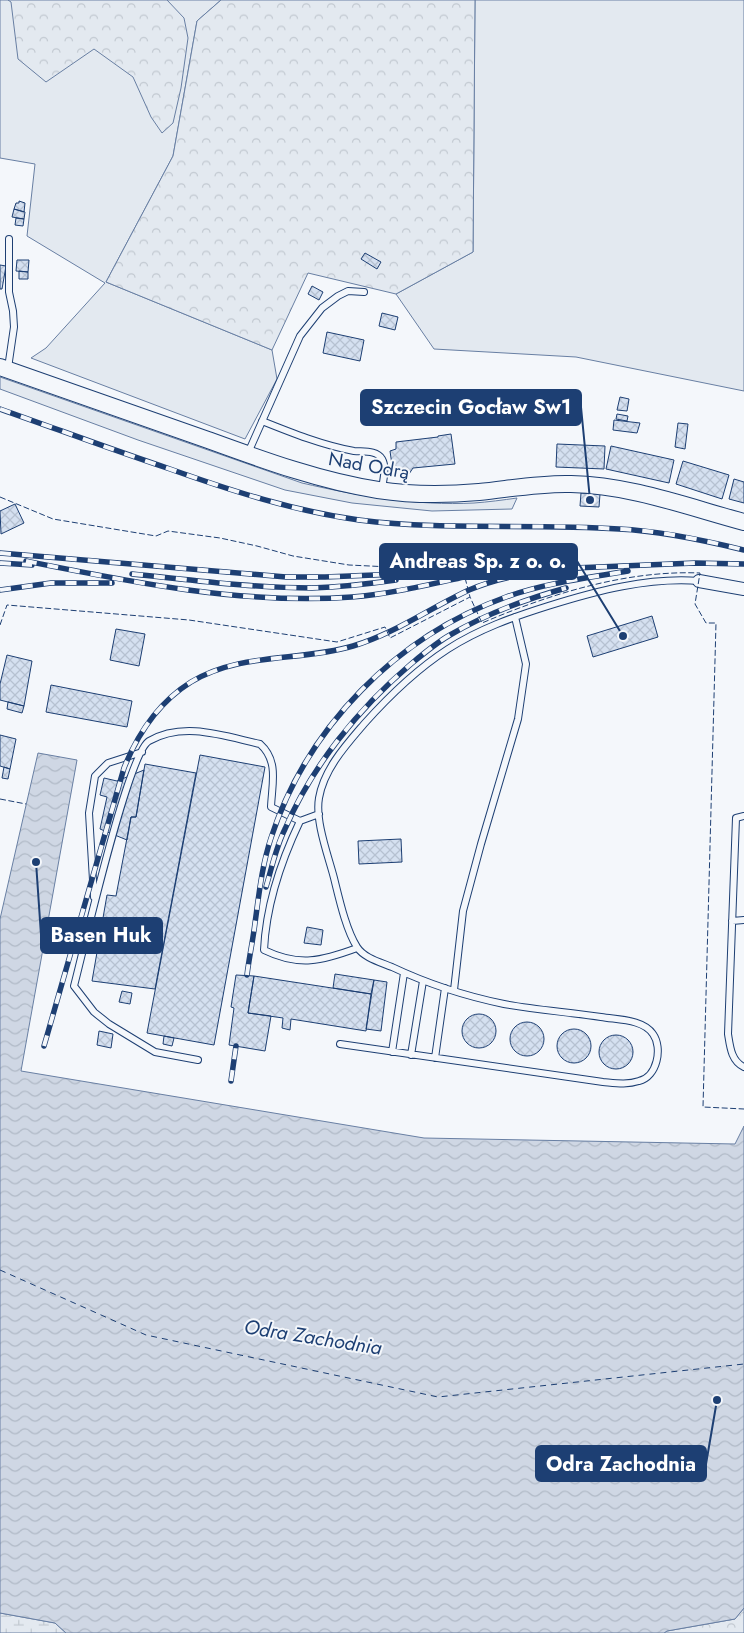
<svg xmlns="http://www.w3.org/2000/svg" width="744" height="1633" font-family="Jost,sans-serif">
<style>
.green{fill:#e3e9f0;stroke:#687fa3}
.forest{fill:url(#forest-crowns);stroke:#687fa3}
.wetland{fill:url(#wetland-marsh);stroke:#687fa3}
.water{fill:url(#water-waves);stroke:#687fa3}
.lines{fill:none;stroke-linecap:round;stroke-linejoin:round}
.ferry{stroke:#1d3f73;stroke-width:1;stroke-dasharray:6 5;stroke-linecap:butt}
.building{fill:url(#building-cross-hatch);stroke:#1d3f73}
.service-casing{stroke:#1d3f73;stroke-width:8}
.minor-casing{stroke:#1d3f73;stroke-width:14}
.tertiary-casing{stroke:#1d3f73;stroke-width:18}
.service{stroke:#f4f7fb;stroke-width:6}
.minor{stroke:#f4f7fb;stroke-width:12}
.tertiary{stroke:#f4f7fb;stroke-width:16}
.rail-casing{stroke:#1d3f73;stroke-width:5.5}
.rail{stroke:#f4f7fb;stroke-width:4;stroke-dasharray:11;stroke-linecap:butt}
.fence{stroke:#1d3f73;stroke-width:1;stroke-dasharray:6 2.5;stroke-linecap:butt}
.labels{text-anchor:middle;stroke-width:4;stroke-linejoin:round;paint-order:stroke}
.street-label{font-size:19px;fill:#1d3f73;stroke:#f4f7fb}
.water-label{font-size:20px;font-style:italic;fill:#1d3f73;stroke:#f4f7fb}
.leader{fill:none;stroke:#1d3f73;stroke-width:2}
.callout-dot{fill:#1d3f73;stroke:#f4f7fb;stroke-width:2}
.callout{fill:#1d3f73;stroke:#1d3f73;stroke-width:2}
.callout-label{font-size:20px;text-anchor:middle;font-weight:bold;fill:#fff}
</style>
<defs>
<pattern id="forest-crowns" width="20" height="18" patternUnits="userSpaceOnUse" patternTransform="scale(1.25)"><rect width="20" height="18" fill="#e3e9f0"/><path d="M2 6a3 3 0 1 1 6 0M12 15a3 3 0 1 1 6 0" fill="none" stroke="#c2c9d1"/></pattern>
<pattern id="wetland-marsh" width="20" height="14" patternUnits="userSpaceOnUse" patternTransform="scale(1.25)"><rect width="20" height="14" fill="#e3e9f0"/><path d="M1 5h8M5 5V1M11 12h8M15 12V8" fill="none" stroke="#c2c9d1"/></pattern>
<pattern id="water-waves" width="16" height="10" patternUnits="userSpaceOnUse" patternTransform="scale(1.25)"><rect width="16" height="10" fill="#cfd7e4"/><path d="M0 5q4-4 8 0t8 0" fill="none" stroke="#b1bac7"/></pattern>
<pattern id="building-cross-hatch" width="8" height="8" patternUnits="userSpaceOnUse" patternTransform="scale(1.25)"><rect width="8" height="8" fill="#d5e0f0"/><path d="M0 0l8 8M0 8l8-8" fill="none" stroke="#b6c1d1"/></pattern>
</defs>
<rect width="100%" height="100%" fill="#f4f7fb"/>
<path class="green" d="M0,0H221L197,21L173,156L106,282L272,350L277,379L245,439L31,358L46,348L105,283L27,236L35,164L0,158Z
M475,0H744V391L576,357L434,349L396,294L473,252Z
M0,377L302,483C358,496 416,506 474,503C488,502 503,500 517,498L512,509L432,511L352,503L285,490L138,440L0,389Z"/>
<path class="forest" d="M8,0H167L184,18L188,38L181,88L173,123L162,133L151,117L133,77L94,49L46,82L18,59L11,2Z
M221,0H475L473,252L396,294L308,273L272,350L106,282L173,156L197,21Z
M744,1608V1633H664L667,1631L735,1619Z"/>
<path class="wetland" d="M0,1613L55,1623L66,1633H0Z"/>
<path class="water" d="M38,753L77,760L21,1071L424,1138L735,1144L744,1126V1608L735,1619L667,1631L664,1633H66L55,1623L0,1613V919Z"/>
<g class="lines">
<path class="ferry" d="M0,1270L146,1335L438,1397L744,1364"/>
</g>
<path class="building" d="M19,201L25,203L24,212L14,209L16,203H19Z
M14,209L25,212L24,219L12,217Z
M16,218L24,219L23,226L15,225Z
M365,253L381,262L377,269L361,259Z
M17,260H29L28,272L16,271Z
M0,265L6,266L2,289H0Z
M19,271L28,272V279H19Z
M312,286L323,292L319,300L308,294Z
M382,313L398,317L395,330L379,326Z
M327,332L364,340L360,361L323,353Z
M620,397L629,399L627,411L617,410Z
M617,414L628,416L627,421L616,419Z
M614,420L640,423L637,433L613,430Z
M678,423L688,424L685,449L675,447Z
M451,434L455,464L413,468L409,474L405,475L402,471L393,472L390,451L396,449V442L438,437V436Z
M557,444L605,446L604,469L556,467Z
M611,446L674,460L669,483L606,469Z
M683,461L729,475L722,499L676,484Z
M734,479L744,482V503L729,499Z
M581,493L600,494L599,507L580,506Z
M15,504L24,523L1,534L0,511Z
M652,616L658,637L593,657L587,636Z
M116,629L145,634L139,666L110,660Z
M7,655L32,661L24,706L0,700V684Z
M51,685L132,701L127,727L46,712Z
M8,702L24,706L22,713L7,709Z
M0,735L16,739L10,769L0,766Z
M200,755L265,767L214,1045L147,1033Z
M145,764L196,773L155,989L92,981L107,895L116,896L131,817H136Z
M4,767L10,769L8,779L2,778Z
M144,770L136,817H131L127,840L100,829L107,797L100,795L104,778L117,781Z
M401,839L402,862L359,864L358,841Z
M307,927L323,930L321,945L304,943Z
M335,974L374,980L371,994L333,988Z
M236,975L254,976L248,1013L271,1016L265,1051L229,1045L234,1008L231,1007Z
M254,976L371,994L366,1031L291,1019L290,1030L282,1028L283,1018L248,1013Z
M374,980L387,982L381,1031L366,1029Z
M122,991L132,993L130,1004L119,1002Z
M462 1031a17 17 0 1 1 34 0a17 17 0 1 1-34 0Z
M510 1039a17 17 0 1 1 34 0a17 17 0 1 1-34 0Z
M557 1046a17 17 0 1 1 34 0a17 17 0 1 1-34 0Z
M99,1031L113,1034L111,1048L97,1045Z
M599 1052a17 17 0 1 1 34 0a17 17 0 1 1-34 0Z
M164,1036L174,1038L172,1046L163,1044Z"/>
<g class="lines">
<g class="service-casing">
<path id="service" d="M8,368L14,327L13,311L9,292V239
M262,421C292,433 322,445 354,451C363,452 377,450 382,459C387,468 383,480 382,489
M248,453L300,336L322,308L338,296L348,291L364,292
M319,814L300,821C281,861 266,906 264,950C299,967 322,961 357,948
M744,816L736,818L728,1034C730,1046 731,1061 744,1067
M94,897L89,813L95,776L108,763L142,752
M732,921L744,920
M454,990L463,911L481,844L518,719L526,664L515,617
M340,1044L603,1082C615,1083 627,1085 639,1081C657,1077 663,1048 653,1034C643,1019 618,1020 601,1017C569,1012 536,1010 504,1004C465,996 428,984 392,967C380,962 364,958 357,947C346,930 339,898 334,878C328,855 315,821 319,798C324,769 346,745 364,724C389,696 417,669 448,649C479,629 513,617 548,606C596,591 648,577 699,581
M392,1052L404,973
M411,1055L423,981
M435,1058L445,988
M198,1060L155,1052L109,1024L94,1012L74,986C83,952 128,753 149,741C184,721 224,736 260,744C279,761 272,784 271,807L300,821"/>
</g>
<g class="minor-casing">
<path id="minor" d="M699,581L744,589"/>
</g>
<g class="tertiary-casing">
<path id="tertiary" d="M0,367C69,391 138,416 208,440C263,460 320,481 378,490C411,495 446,495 479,492C509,489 540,483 571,484C630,485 688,507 744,522"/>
</g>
<use href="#service" class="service"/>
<use href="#minor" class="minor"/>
<use href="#tertiary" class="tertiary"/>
<g class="rail-casing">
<path id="rail" d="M0,409C57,429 113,450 170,469C232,491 294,511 359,520C445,531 532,523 619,529C661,531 703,540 744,550
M0,553L286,577H325L521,569
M26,561C131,582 244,605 352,597C390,594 427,585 464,577
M0,563L32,565
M574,568L695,563L744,564
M132,574C192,580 252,588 312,588C340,587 368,584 396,580
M0,590L51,583H112
M266,887C272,867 276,847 285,829C312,766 358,709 411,664C423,654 436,643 450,635C486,614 526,599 566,588
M247,975C249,958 253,940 255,923C259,894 262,865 271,838C307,727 397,636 506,597C545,583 587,578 628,571
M44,1046L124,768C138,733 159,702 191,682C241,652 299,662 353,646C394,634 430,608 469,590C504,575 543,570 580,568
M231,1081L236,1046"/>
</g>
<use href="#rail" class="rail"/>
<path class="fence" d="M0,497L53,519L156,536L168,531L220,538L257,546L293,556L349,565L411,568L462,566L470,597
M0,625L7,605L189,620L337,642L385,627L390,638L470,597L482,623C550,594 626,570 700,573L695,604L706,623H716L703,1107L744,1109
M0,799L26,804"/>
</g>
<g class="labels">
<g class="street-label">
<text transform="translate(369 465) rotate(10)" y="7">Nad Odrą</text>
</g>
<g class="water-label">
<text transform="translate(313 1337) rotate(9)" y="7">Odra Zachodnia</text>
</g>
</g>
<path class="leader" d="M590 500L581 407M623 636L577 561M36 862L41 935M717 1400L706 1464"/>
<g class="callout-dot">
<circle cx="590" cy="500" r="5"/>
<circle cx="623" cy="636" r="5"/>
<circle cx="36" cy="862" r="5"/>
<circle cx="717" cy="1400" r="5"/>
</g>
<g class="callout">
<rect x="361" y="390" width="220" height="35" rx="5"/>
<rect x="380" y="544" width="197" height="35" rx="5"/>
<rect x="41" y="918" width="121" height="35" rx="5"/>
<rect x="536" y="1446" width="170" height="35" rx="5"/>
</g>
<g class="callout-label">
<text x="471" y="414">Szczecin Gocław Sw1</text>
<text x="478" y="568">Andreas Sp. z o. o.</text>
<text x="101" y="942">Basen Huk</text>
<text x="621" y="1471">Odra Zachodnia</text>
</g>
</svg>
